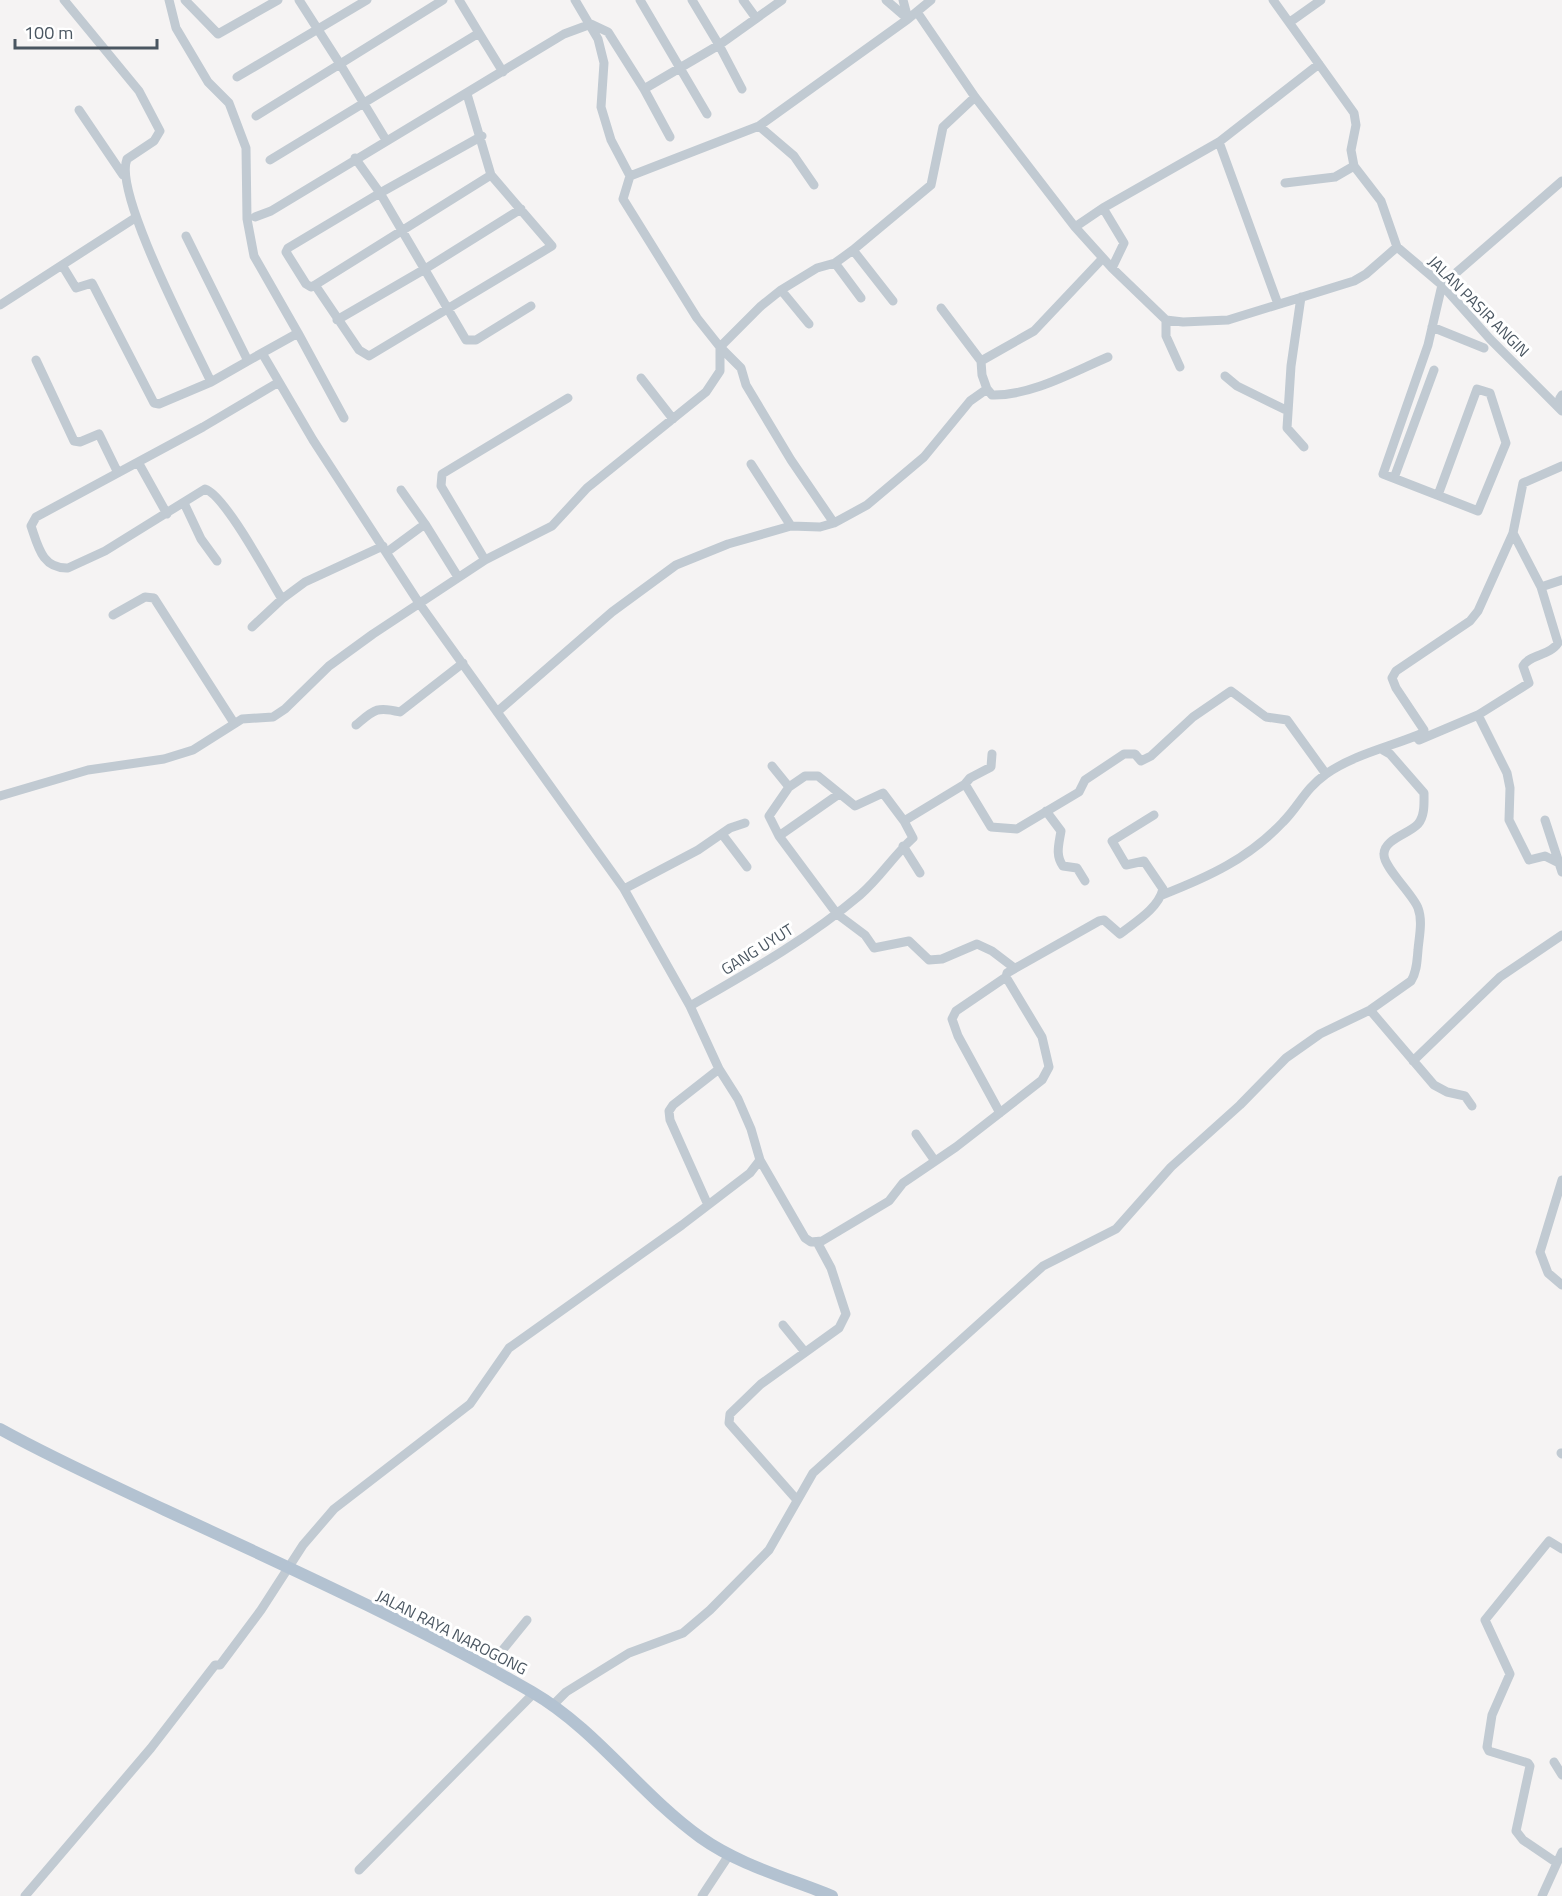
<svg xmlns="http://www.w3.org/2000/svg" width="1562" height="1896" font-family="'Titillium Web',sans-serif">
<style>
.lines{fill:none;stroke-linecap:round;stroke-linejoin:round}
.minor{stroke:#c1cad2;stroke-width:9}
.major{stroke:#b3c2d1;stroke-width:12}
.labels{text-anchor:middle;stroke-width:6;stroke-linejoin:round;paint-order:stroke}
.street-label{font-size:16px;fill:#4a5661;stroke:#fff}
</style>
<rect width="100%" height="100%" fill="#f5f3f3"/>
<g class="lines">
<path class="minor" d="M64,0L139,91L160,131L154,141L127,159C113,193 193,343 211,382
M169,0L176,28L208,82L229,103L246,148L247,219L254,256L298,333L262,353
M185,0L218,34L278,0
M459,0L479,33
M640,0L707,114
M692,0L719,45L742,89
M743,0L756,18
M886,0L908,19L931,0
M1273,0L1354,113L1356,125L1351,150L1354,166L1381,201L1397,247L1442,285L1490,339L1562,411
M917,12L975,97L1075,227L1112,268L1166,320L1183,322L1228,320L1354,281L1366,274L1397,247
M1290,22L1321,0
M237,77L367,0
M644,89L670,137
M79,110L123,175
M256,116L340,64L299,0
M759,126L794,156L814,185
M482,136L380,193L466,340H476L531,306
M386,140L340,64L443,0
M1219,142L1278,304
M355,158L380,193L288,248L286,252L306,284L311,287L315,285L359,350L369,356L552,246L491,175L467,94
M270,160L479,33L503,72
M630,176L759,126L908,19L903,0
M1285,183L1335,177L1354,166
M1103,208L1124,243L1112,268
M255,217L271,211L564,34L591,24L608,32L644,89L719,45L782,0
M1075,227L1103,208L1219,142L1319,64
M186,236L248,361
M853,250L893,301
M835,263L861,298
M315,285L491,175
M781,290L809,324
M1301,297L1291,366L1287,428L1304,447
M0,305L135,218
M941,308L981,361
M337,320L425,269L521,209
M1166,320V336L1180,367
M1432,327L1484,348
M298,333L344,418
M36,360L74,441L80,442L99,434L118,473
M1225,376L1237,386L1288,411
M641,378L673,419
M279,382L203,427L36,517L31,526C38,546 42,569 68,568L105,551L205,489C225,495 269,578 282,599
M987,389L992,395C1031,396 1073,372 1108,357
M1562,395L1560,398L1562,400
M138,462L167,514
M751,464L791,526
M1394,478L1434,370
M1438,495L1477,389L1490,393L1506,443L1478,511L1383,474L1428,345L1442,285L1562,181
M184,503L201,539L217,561
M834,523L791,460L746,385L741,368L720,347L761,306L781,290L817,268L835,263L853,250L931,185L943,127L975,97
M425,524L458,577
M387,552L425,524L401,490
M485,560L441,486L442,474L568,398
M1541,587L1562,580
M113,615L145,597L154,598L234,723
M252,627L282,599L305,582L383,546
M497,712L612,612L676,565L728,544L791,526L820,527L834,523L867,505L924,457L970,401L987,389L982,375L981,361L1034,331L1103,258
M1478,715L1507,773L1510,788L1509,820L1529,860L1545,856L1557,862
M356,725C374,710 376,706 400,712L463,663
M1419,740L1478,715L1529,683L1523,666C1530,654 1550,656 1558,643L1541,587L1513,533
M965,784L970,778L991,767L992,754
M839,794L779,836L837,914L865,935L874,948L909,941L929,960L942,959L977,944L992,951L1013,967
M0,796L88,770L164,759L193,750L242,719L273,717L285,709L329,666L373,634L485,560L552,526L587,488L706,392L720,371V347L697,318L623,199L630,176L611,140L601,107L604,63L598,39L575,0
M1046,811L1061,831C1059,844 1055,855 1063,866L1077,868L1085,881
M1545,820L1562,872
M904,821L965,784L991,827L1017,829L1079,792L1085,780L1124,754H1135L1141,761L1151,756L1193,717L1231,691L1266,717L1287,720L1326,774
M722,834L747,867
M779,836L769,816L789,787
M903,846L920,873
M624,889L698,850L730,828L745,823
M1162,895C1208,877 1248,859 1283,822C1299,806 1305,789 1326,774C1355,754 1390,747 1423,733L1424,730L1396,688L1392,678L1396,671L1470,621L1478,611L1513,533L1523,483L1562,466
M690,1006C749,972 808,939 860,895C880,878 893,856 913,838L904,821L883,793L855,806L818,776H805L789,787L772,766
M1370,1010L1434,1085L1447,1092L1465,1096L1472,1106
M1413,1061L1500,977L1562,935
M1000,1113L958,1036L952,1019L956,1011L1006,977
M916,1134L935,1161
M760,1160L805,1238L811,1242L822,1241L889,1201L903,1183L956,1147L1042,1080L1049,1067L1042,1037L1006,977L1007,973L1099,921L1104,920L1120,934C1135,922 1158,909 1163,889L1144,861L1126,865L1112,841L1154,815
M1562,1180L1540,1252L1548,1273L1562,1285
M708,1205L670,1120L669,1111L673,1105L719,1069
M783,1325L805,1352
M1561,1453L1562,1454
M797,1500L729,1423L730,1414L761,1384L839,1328L846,1314L831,1268L817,1242
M488,1668L527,1620
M553,1705L566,1692L629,1653L683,1633L710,1610L769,1550L813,1473L1043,1266L1116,1229L1171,1167L1240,1105L1286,1058L1320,1034L1370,1010L1411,981C1417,972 1417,960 1418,950C1419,937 1423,921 1418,908C1413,894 1383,867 1384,854C1384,839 1409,834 1418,824C1425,816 1424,803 1424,793L1390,754L1383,750
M1554,1762L1562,1775
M1557,1863L1523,1840L1516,1831L1530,1766L1528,1763L1489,1751L1487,1747L1492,1715L1510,1674L1485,1620L1549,1541L1562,1549
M359,1870L534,1693
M25,1896L151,1748L215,1665H220L261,1610L303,1545L334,1509L470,1404L509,1348L682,1225L750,1173L760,1160L751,1129L738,1099L719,1069L690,1006L624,889L419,603L313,440L262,353L211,382L159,404L154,403L92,283L76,288L62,265
M702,1896L729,1855
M1542,1896L1562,1852"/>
<path class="major" d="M0,1429C54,1459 110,1484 165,1510C288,1567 414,1624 532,1692C597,1730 640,1794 700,1837C739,1865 788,1878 832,1896"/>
</g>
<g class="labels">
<g class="street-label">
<text transform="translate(1479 306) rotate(45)" y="6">JALAN PASIR ANGIN</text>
<text transform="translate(757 949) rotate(-32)" y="6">GANG UYUT</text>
<text transform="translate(452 1632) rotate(27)" y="6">JALAN RAYA NAROGONG</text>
</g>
</g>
<path d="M15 39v9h142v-9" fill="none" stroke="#4a5661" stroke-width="3"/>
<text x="24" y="39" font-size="18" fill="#4a5661" stroke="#ffffff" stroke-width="4.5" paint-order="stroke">100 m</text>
</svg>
